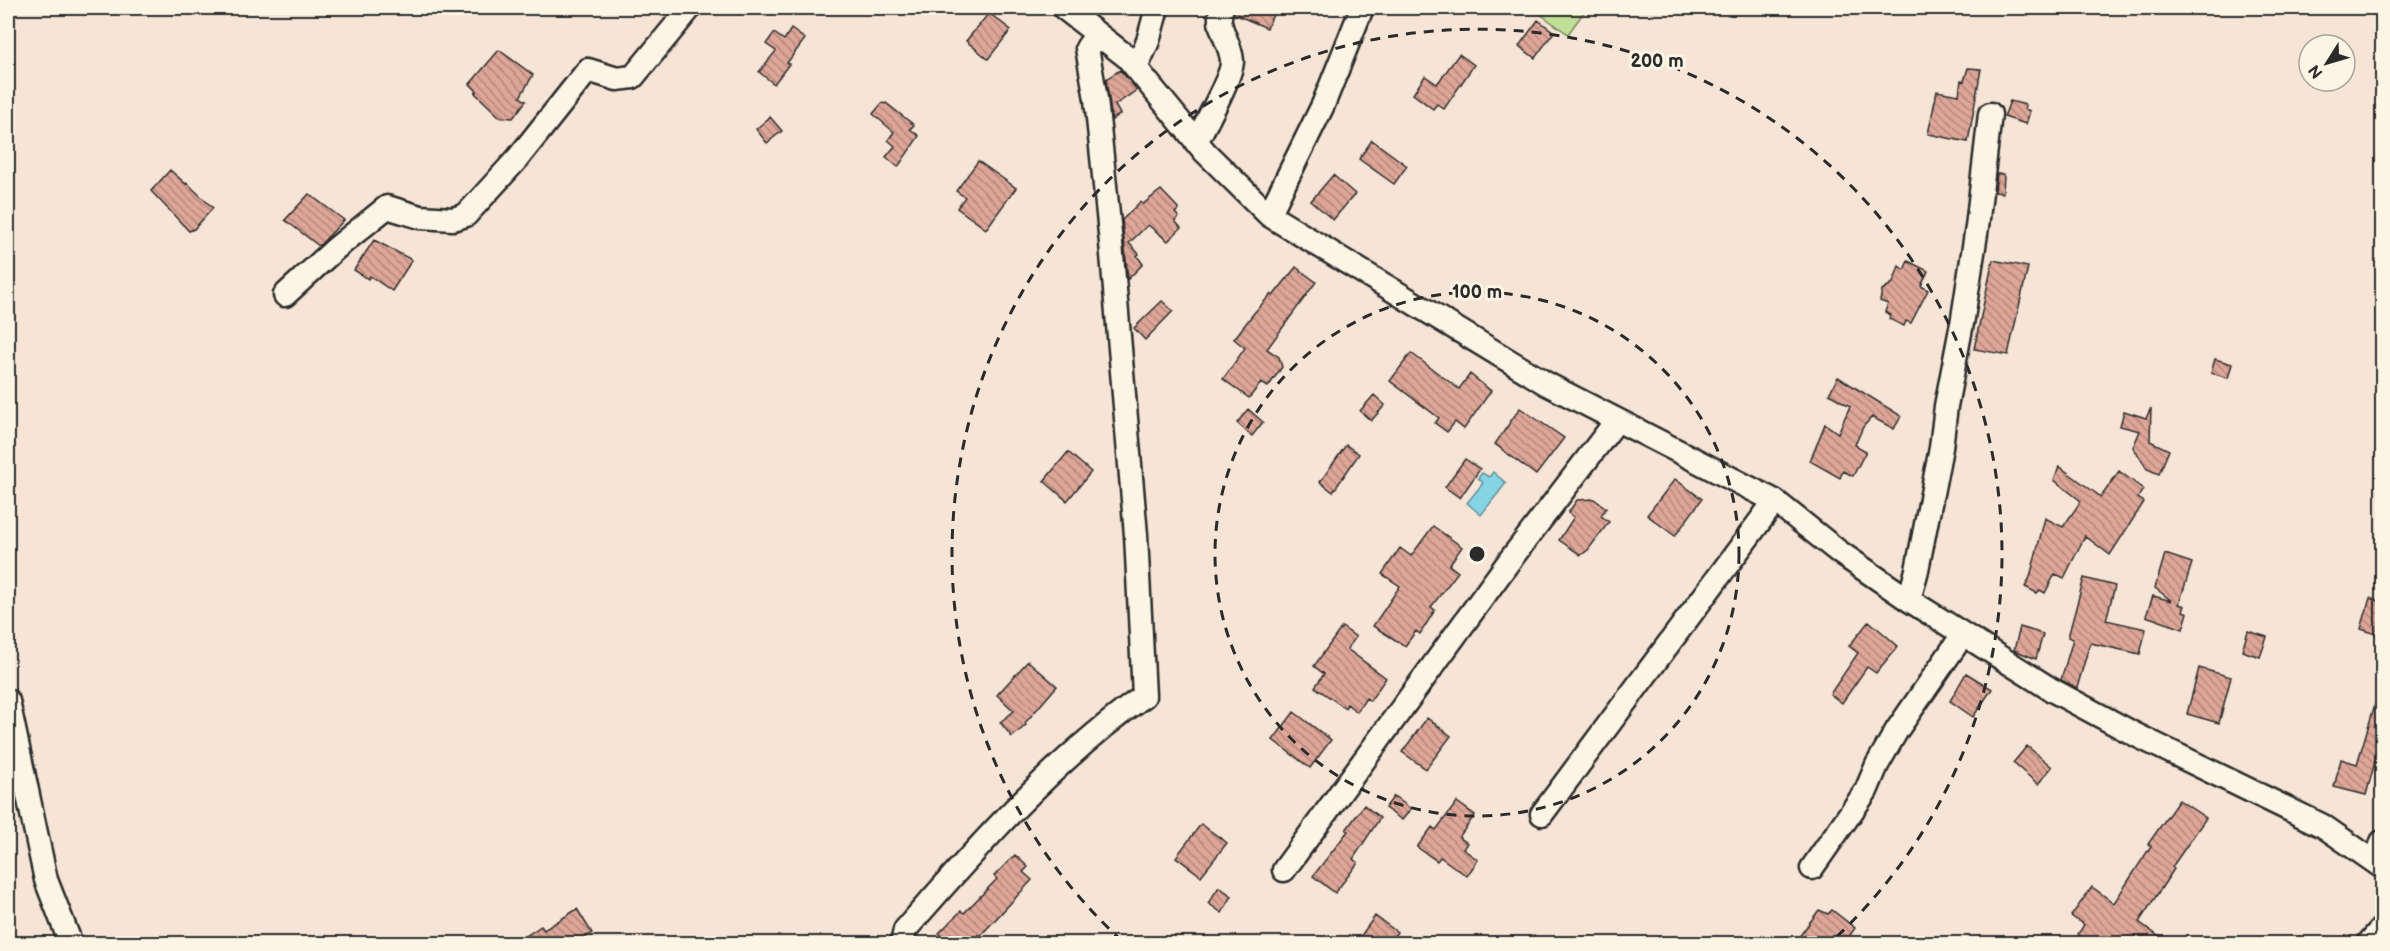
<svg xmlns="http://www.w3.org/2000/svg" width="2390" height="951" font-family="'Balsamiq Sans',sans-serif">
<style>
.pitch{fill:#c1df97;stroke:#768561;stroke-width:1.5}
.water{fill:#85d4e3;stroke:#619099;stroke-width:1.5}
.building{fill:url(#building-back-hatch);stroke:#2b2b2b;stroke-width:1.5}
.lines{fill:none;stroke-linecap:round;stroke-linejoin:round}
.minor-casing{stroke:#2b2b2b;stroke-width:27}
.minor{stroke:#fcf5e5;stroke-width:22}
.ring{fill:none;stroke:#2b2b2b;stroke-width:3;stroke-dasharray:10 8}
.centre{fill:#2b2b2b;stroke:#fcf5e5;stroke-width:3}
.ring-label{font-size:18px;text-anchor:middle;font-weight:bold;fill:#2b2b2b;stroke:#fcf5e5;stroke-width:6;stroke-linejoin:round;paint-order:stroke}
</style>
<defs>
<pattern id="building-back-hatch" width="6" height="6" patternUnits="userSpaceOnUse" patternTransform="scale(1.5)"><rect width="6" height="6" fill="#dea698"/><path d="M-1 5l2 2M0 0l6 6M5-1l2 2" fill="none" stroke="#b4877c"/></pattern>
</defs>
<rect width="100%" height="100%" fill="#f6e5d6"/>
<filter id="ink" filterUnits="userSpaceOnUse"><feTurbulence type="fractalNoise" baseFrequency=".0167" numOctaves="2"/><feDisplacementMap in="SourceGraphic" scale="12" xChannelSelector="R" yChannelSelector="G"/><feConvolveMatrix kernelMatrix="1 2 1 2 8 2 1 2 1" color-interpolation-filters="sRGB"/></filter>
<g filter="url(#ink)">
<path class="pitch" d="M1534,8H1587L1568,34L1533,9Z"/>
<path class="water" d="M1493,472L1506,483L1481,515L1467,503L1483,483L1478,478L1482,473L1489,477Z"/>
<path class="building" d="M1235,8H1276L1267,28L1234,14Z
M989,13L1011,30L988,59L966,41Z
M1538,20L1554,32L1535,58L1519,46Z
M791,29L805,39L787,63L789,64L774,84L759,72L776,51L766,44L774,33L784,40Z
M499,50L533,75L520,97L526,101L513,118L500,117L475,93L477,91L470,84Z
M1459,54L1474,65L1444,109L1437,104L1433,109L1413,94L1425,76L1437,84Z
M1968,68L1981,69L1968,142L1928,134L1937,91L1959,95L1961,80L1964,81Z
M1120,70L1137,90L1115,105L1120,114L1112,120L1106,79Z
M2010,101L2026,105L2025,109L2030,111L2026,124L2004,117Z
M882,103L885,104L886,103L914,125L910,129L919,136L898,167L886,157L895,146L888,140L894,132L873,114Z
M770,117L782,131L767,143L756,129Z
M1372,140L1407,166L1394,184L1359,159Z
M978,161L1016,188L986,229L957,208L965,197L956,191Z
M170,170L186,184L187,183L213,208L194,229L189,231L151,191Z
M1997,174H2004L2003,193L1995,192Z
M1333,175L1355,194L1333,220L1311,201Z
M1161,190L1179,209L1175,213L1179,217L1175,221L1181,228L1168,241L1148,225L1129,243L1139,254L1137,256L1143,264L1128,279L1122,220L1140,202L1143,204Z
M309,194L344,220L319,246L285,220Z
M374,240L412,260L392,291L370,276L368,279L354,270Z
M1993,260L2028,267L2008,355L1974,349Z
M1908,261L1928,271L1921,286L1928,290L1911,323L1906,321L1904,326L1889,319L1891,315L1885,312L1888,304L1880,301L1882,290L1893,283L1899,266L1904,270Z
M1296,267L1316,282L1267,349L1279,357L1282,367L1268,387L1261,383L1249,398L1223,379L1245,348L1234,339L1254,313L1271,294L1273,296Z
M1162,301L1173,311L1145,340L1134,328Z
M1411,353L1459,389L1470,374L1491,391L1464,429L1455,422L1447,432L1435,423L1439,418L1390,381Z
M2215,359L2232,364L2228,378L2211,373Z
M1838,377L1901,416L1894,429L1872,417L1863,427L1855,445L1866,451L1853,476L1843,471L1840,478L1810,461L1825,424L1838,433L1850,406L1829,394Z
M1374,395L1385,405L1371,421L1360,411Z
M1520,408L1564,438L1536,475L1495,444Z
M2151,408L2150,441L2169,450L2159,474L2147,469L2133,447L2140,431L2120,426L2124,411L2146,418Z
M1248,409L1263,422L1252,436L1237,423Z
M1346,445L1359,454L1333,492L1320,482Z
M1068,452L1091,472L1067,501L1044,481Z
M1465,459L1480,469L1460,498L1445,487Z
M2059,466L2101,497L2119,471L2143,489L2138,498L2144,502L2110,555L2085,536L2064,578L2055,574L2045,593L2040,590L2037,593L2025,587L2030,577L2045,518L2063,527L2081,501L2054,480Z
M1675,479L1702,499L1675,536L1647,515Z
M1594,499L1606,508L1601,516L1609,522L1588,550L1581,555L1559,540L1574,517L1568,513L1577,500Z
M1433,526L1462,547L1449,565L1458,572L1431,607L1435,610L1420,634L1416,631L1405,646L1373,626L1400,586L1382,574L1400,548L1411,556Z
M2165,554L2192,563L2179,604L2185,606L2183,611L2188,613L2183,629L2146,616L2153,596L2172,601L2155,588Z
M2084,578L2115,586L2106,620L2146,629L2140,654L2090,643L2077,688L2061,680L2073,639L2068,637Z
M2370,598L2382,602V636L2361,629Z
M1869,621L1898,646L1876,673L1867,667L1842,703L1830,694L1858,653L1849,646Z
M1342,627L1356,637L1347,649L1386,678L1370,701L1366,698L1357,712L1347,704L1345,708L1315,687L1324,674L1314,666Z
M2020,627L2043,634L2036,659L2014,650Z
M2248,631L2267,637L2260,657L2242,651Z
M1028,661L1057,686L1025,723L1026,725L1012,737L1000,722L1014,711L997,695Z
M2199,668L2231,677L2219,723L2187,714Z
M1966,673L1992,689L1973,717L1950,701Z
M2379,691H2382V748L2379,747L2366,795L2334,787L2341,759L2357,764Z
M1294,712L1331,740L1310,768L1273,740Z
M1427,718L1451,736L1426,769L1402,752Z
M2027,746L2052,767L2038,784L2013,763Z
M1394,796L1411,809L1402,820L1385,808Z
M2179,800L2206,818L2172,867L2174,869L2139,922L2169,944H2091L2078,934L2084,925L2071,916L2092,887L2114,903L2151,846L2148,844Z
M1457,802L1475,815L1459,837L1467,843L1463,849L1478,860L1467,876L1440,857L1437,861L1417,847L1432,827L1436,830Z
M1364,805L1380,818L1353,859L1358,863L1335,893L1313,876L1348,831L1346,830Z
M1201,824L1227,843L1201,876L1176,857Z
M1015,855L1028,867L1023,872L1032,880L980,936L978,935L969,944H948L939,933L961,911L964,913L997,879L994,876Z
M1219,887L1232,896L1222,913L1208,903Z
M577,909L592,933L576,944H514L541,926L544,930Z
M1819,910L1828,914L1832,910L1855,928L1844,944H1807L1799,937Z
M1375,916L1397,932L1389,944H1355Z"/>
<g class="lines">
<g class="minor-casing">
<path id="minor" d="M1064,8L1127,57L1205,152L1269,215L1547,384L1775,501L1839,552L1909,600L2052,690L2136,735L2323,826L2382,867
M1136,68L1148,41L1157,8
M1196,142C1204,127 1233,74 1232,61C1231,42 1214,26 1222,8
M1269,215L1323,105L1362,8
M285,295L335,249L387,207L420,217L453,219L466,215L518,158L588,70L617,79L633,77L690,8
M1909,600L1917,570L1941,448L1946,406L1963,318L1977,227L1990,114
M8,701L46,880L71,944
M1542,814L1775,501
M2376,862L2382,842
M1812,868L1866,791L1877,765L1897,730L1962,636
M1284,870L1510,560L1617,420
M902,944L905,930C978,846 1054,760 1144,696L1136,535L1111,243L1096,99L1087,48L1092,41L1103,40
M2368,944L2382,928"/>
</g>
<use href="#minor" class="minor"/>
</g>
</g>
<g class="ring">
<circle cx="1477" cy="554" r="262"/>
<path d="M1122 941A525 525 0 1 1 1832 941"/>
</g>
<circle cx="1477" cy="554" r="9" class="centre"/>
<g class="ring-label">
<text x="1657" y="67">200 m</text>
<text x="1477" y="298">100 m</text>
</g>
<rect width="2390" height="951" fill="none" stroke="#fcf5e5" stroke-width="30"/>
<rect x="15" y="15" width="2360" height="921" fill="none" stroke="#2b2b2b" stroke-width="2" filter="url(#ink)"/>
<g transform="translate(2327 63) rotate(233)"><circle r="28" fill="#fcf5e5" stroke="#a8a49b" stroke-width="1.5"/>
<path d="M0-4.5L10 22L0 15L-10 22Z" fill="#2b2b2b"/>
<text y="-9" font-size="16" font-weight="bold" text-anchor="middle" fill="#2b2b2b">N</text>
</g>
</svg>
